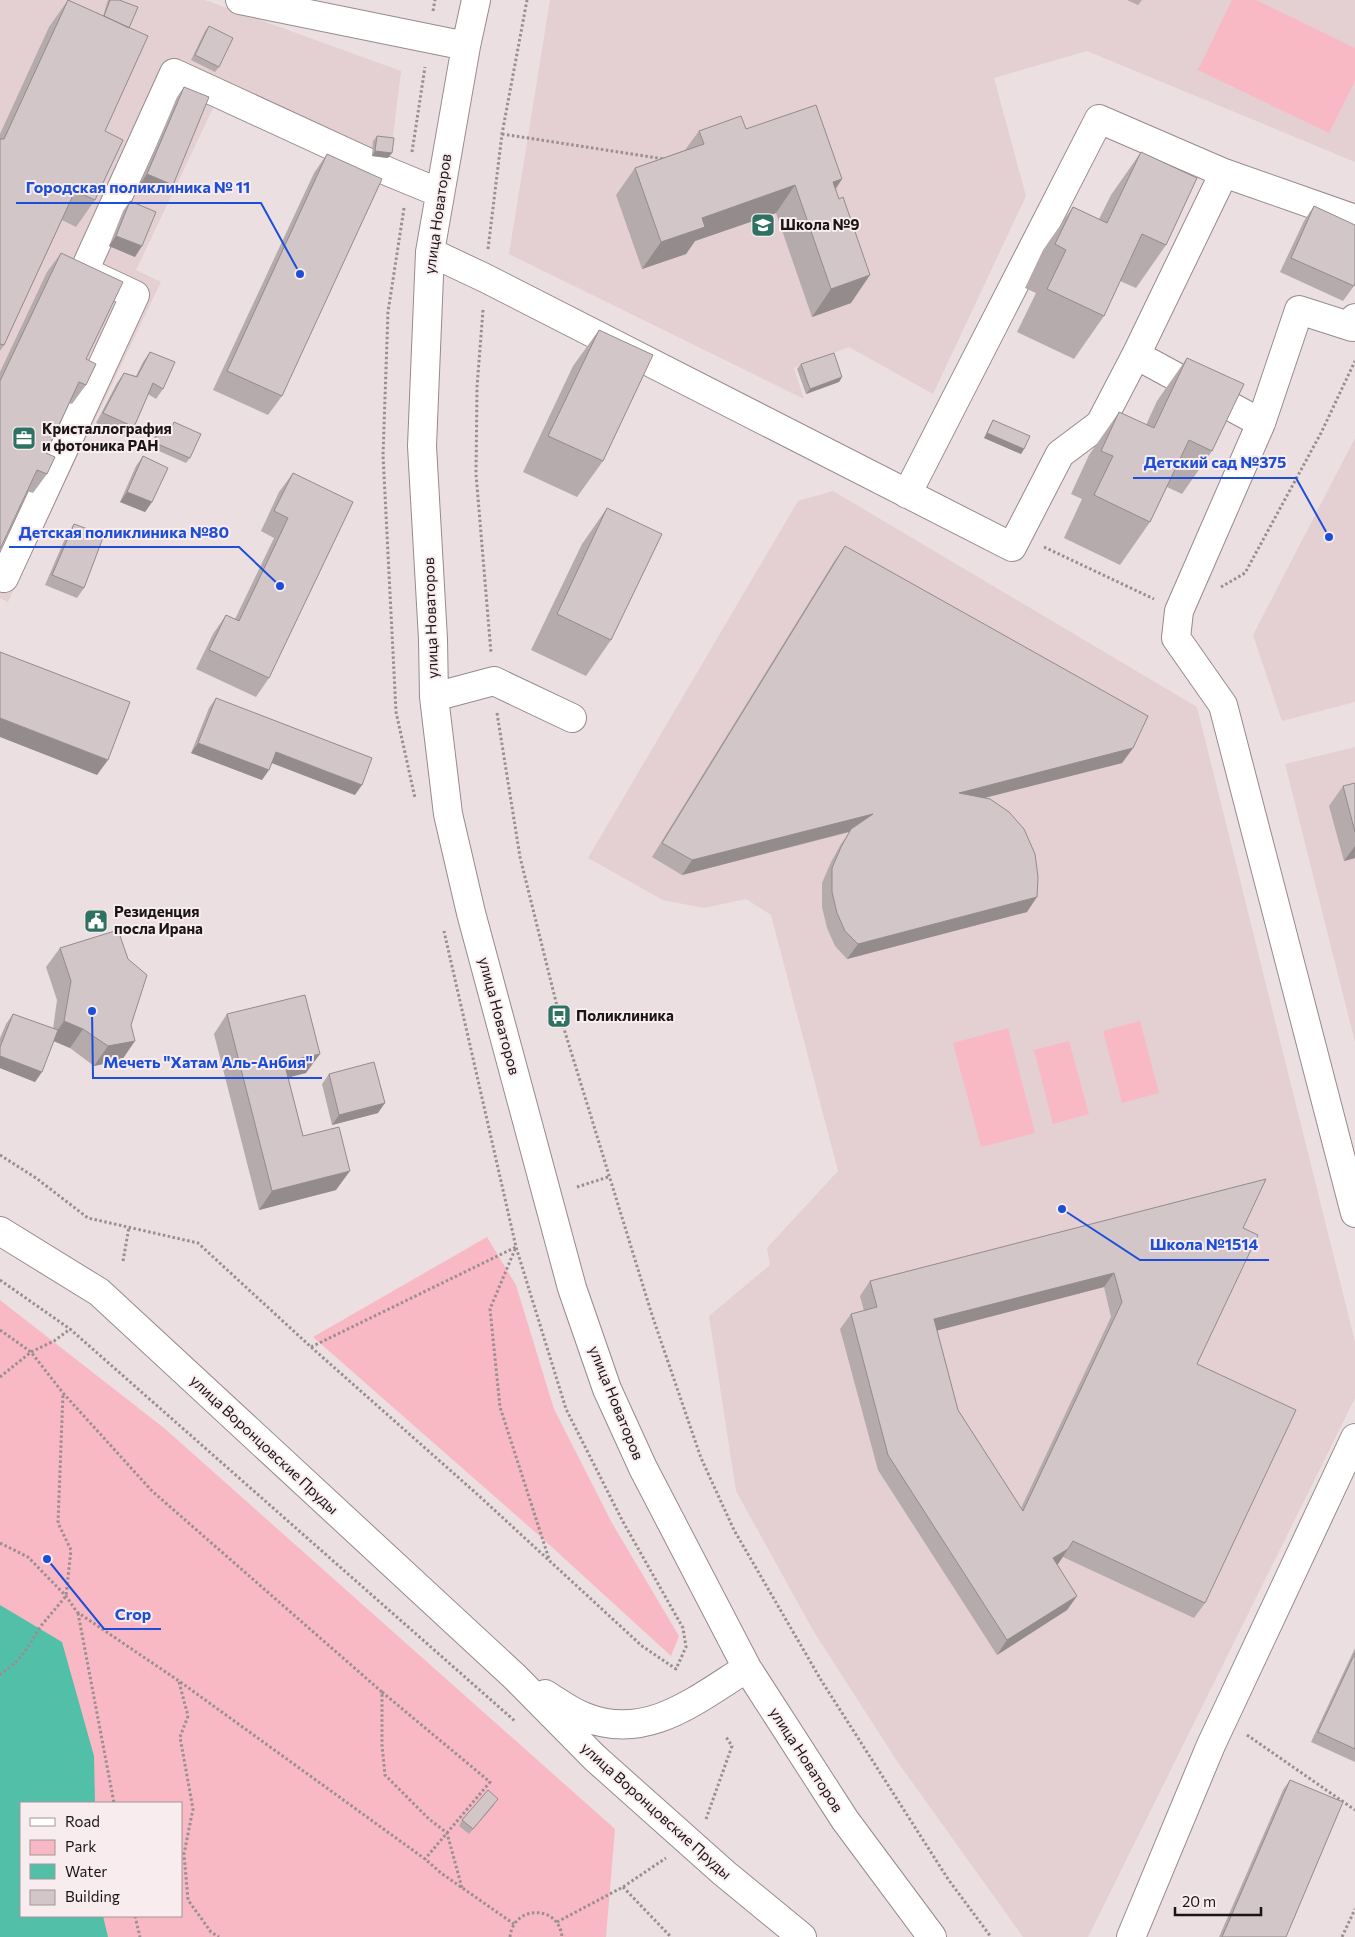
<svg xmlns="http://www.w3.org/2000/svg" width="1355" height="1937" font-family="Commissioner,sans-serif">
<style>
.built{fill:#e4cfd2}
.green{fill:#f9b9c4;fill-rule:evenodd}
.water{fill:#52c0a8}
.lines{fill:none;stroke-linecap:round;stroke-linejoin:round}
.minor-casing{stroke:#968b8c;stroke-width:30}
.path{stroke:#998f91;stroke-width:3;stroke-dasharray:2.5 2.5;stroke-linecap:butt}
.minor{stroke:#fff;stroke-width:28}
.wall{fill:#b5aaac;fill-rule:evenodd}
.shaded-wall{fill:#938b8c}
.building{fill:#d2c6c8;stroke:#938b8c;fill-rule:evenodd}
.labels{text-anchor:middle;stroke-width:4;stroke-linejoin:round;paint-order:stroke}
.street-label{font-size:15px;fill:#1a1616;stroke:#f9ecee}
.poi-label{font-size:15px;font-weight:bold;fill:#1a1616;stroke:#f9ecee;text-anchor:start}
.leader{fill:none;stroke:#1d4ed8;stroke-width:2}
.callout-dot{fill:#1d4ed8;stroke:#f9ecee;stroke-width:2}
.callout-label{font-size:16px;text-anchor:middle;font-weight:bold;fill:#1d4ed8;stroke:#f9ecee;stroke-width:4;stroke-linejoin:round;paint-order:stroke}
</style>
<rect width="100%" height="100%" fill="#ecdfe1"/>
<path class="built" d="M0,0H205L401,71L387,185L215,104L136,270L161,282L8,602L0,598Z
M550,0H1355V162L1087,51L994,78L1026,196L933,394L849,347L794,368L804,399L509,254Z
M1355,438V702L1282,721L1253,635Z
M833,491L1197,707L1355,1342V1398L1088,1937H1023L897,1761L814,1632L736,1491L709,1316L770,1265L767,1248L838,1171L771,915L746,899L704,908L663,900L588,858L798,501Z
M1355,747V1042L1285,764Z"/>
<path class="green" d="M1232,0H1256L1355,48V81L1329,133L1198,70Z
M1140,1021L1159,1093L1122,1103L1103,1031Z
M1008,1028L1035,1133L981,1147L953,1043Z
M1069,1041L1089,1114L1053,1124L1034,1050Z
M487,1237L516,1285L554,1409L612,1523L679,1636L671,1656L543,1539L313,1337Z
M0,1300L164,1428L615,1829L606,1937H0ZM21,1803H181V1916H21Z"/>
<path class="water" d="M0,1605L62,1642L94,1756L95,1803H21V1916H103L108,1937H0Z"/>
<g class="lines">
<g class="minor-casing">
<path id="minor" d="M240,0L466,46
M476,0L466,46L430,252L422,446L433,639L434,697L448,814L471,913L572,1288L607,1389L643,1468L747,1668L845,1820L932,1937
M1224,173L1355,219
M430,252L485,278L1012,547L1060,454L1100,424L1136,355
M1261,423L1299,310L1352,327L1355,318
M907,494L1099,119L1224,173L1136,355L1261,423L1179,611L1176,638L1223,705L1355,1213
M4,578L135,295L84,271L174,73L389,172L440,193
M434,697L494,681L572,718
M0,1231L99,1292L515,1677L595,1758L724,1873L802,1937
M545,1694C558,1702 571,1712 585,1717C647,1742 697,1699 747,1668
M1131,1937L1211,1745L1355,1438"/>
</g>
<path class="path" d="M433,11L435,0
M502,134L664,159
M412,152L425,67
M404,208L388,312L383,455L396,712L415,798
M488,249L502,134L527,0
M483,310L477,387L476,474L491,653
M1044,547L1154,599
M1221,587L1245,573L1321,433L1355,361
M497,713L520,857L557,1006L652,1315L701,1458L734,1530L821,1680L948,1879L991,1937
M0,1155L36,1178L88,1218L198,1243L311,1347L477,1494L642,1646L676,1669L686,1647L683,1628L622,1520L566,1409L516,1247L444,931
M577,1187L608,1177
M123,1261L129,1227
M0,1280L70,1329L516,1722
M0,1330L31,1352L63,1393
M311,1347L516,1247L490,1309L500,1407L549,1559
M0,1377L31,1352L54,1341L70,1329
M0,1543L28,1557L66,1596L77,1612L179,1681L425,1859L441,1873L514,1924
M78,1613L114,1803
M0,1675L17,1661L28,1647L40,1627L66,1596L71,1550L58,1523L63,1393L152,1491L382,1692V1745L385,1775L429,1819L447,1833L462,1888
M179,1682L188,1716L180,1737L193,1809L184,1854L188,1900L211,1932L219,1937
M382,1692L490,1782L425,1859
M1247,1735L1355,1810
M706,1819L732,1746L726,1737
M623,1887L671,1937
M135,1916L140,1937
M557,1922L623,1887L666,1858
M510,1937C513,1905 559,1904 562,1937
M1342,1937L1355,1909"/>
<use href="#minor" class="minor"/>
</g>
<path class="wall" d="M68,0L103,16L108,0H119L129,28L105,131L95,200L76,227L62,220L4,345L0,351V134L49,27Z
M1127,0H1142L1138,5Z
M209,26L219,67L215,72L191,60L205,31Z
M184,87L166,195L140,184L177,97Z
M746,129L842,179L836,189L851,303L812,317L776,213L695,241L686,254L642,269L616,195L635,168L685,150L699,131Z
M377,136L388,158L372,156L373,141Z
M1141,152L1166,245L1136,288L1120,281L1104,316L1074,359L1017,332L1036,293L1025,288L1043,250L1073,207L1099,219L1111,195Z
M327,154L282,396L268,415L213,390L314,173Z
M130,201L135,257L109,246L123,211Z
M1314,206L1354,286L1343,301L1280,272L1304,221Z
M61,253L86,359V385L72,404L69,403L46,453L47,474L33,493L27,491L0,549V372L47,272Z
M599,330L603,461L577,497L523,472L573,366Z
M150,352L163,389L156,399L148,394L134,427L127,437L96,423L117,383L124,373L136,376L143,362Z
M1187,358L1212,451L1182,494L1167,487L1150,522L1120,565L1064,538L1082,499L1071,494L1089,455L1119,412L1146,425L1157,401Z
M801,364L842,377L839,382L806,394L797,369Z
M993,420L1024,449L1021,454L984,438L990,425Z
M174,422L190,458L186,463L150,447L155,436L159,431L167,435L171,427Z
M143,456L152,502L145,512L120,502L136,466Z
M293,473L269,678L256,697L196,669L213,634L226,615L235,619L274,538L261,531L279,492Z
M607,508L611,640L586,676L531,650L582,544Z
M74,524L84,588L77,598L45,585L67,534Z
M845,546L1133,748L1122,763L985,798L1027,912L847,959L835,946L827,928L822,907V883L831,862L841,844L850,832L682,875L652,857L835,560Z
M216,698L355,795L272,763L262,780L191,753L209,708Z
M1355,783V858L1344,861L1329,806L1343,786Z
M60,948L131,1025L122,1060L94,1066L70,1048L54,1041L35,1082L0,1068V1038L6,1024L13,1014L53,1029L57,1000L46,967Z
M227,1014L306,1073L288,1077L303,1136L336,1190L259,1210L214,1034Z
M329,1074L378,1113L332,1125L322,1084Z
M1243,1228L1197,1364L1205,1603L1194,1618L1063,1557L1057,1565L1077,1596L1067,1610L997,1655L878,1470L840,1329L851,1314L864,1311L860,1296L870,1281ZM1104,1287L1111,1317L1021,1508L958,1410L937,1330Z
M1355,1648V1762L1311,1742Z
M1290,1780L1286,1937H1219L1283,1790Z
M495,1804L469,1834L459,1826L462,1820Z"/>
<path class="shaded-wall" d="M375,151L392,153L388,158L372,156Z
M147,174L173,185L166,195L140,184Z
M842,179L823,206L833,182Z
M795,185L776,213L695,241L686,254L642,269L661,242L702,218Z
M116,236L142,246L135,257L109,246Z
M870,275L851,303L812,317L831,289Z
M842,377L839,382L806,394L810,389Z
M987,433L1024,449L1021,454L984,438Z
M127,492L152,502L145,512L120,502Z
M0,718L108,760L97,775L0,737Z
M198,743L269,770L262,780L191,753Z
M1133,748L1122,763L948,807L959,793Z
M276,752L362,785L355,795L269,762Z
M873,814L863,828L682,875L692,860Z
M1355,846V858L1344,861Z
M1037,897L1027,912L847,959L858,944Z
M64,1021L83,1029L70,1048L51,1040Z
M135,1041L122,1060L94,1066L108,1046Z
M320,1054L306,1073L271,1082L284,1062Z
M0,1056L42,1072L35,1082L0,1068Z
M385,1103L378,1113L332,1125L339,1115Z
M350,1171L336,1190L259,1210L272,1191Z
M1114,1273L1104,1287L924,1334L934,1319Z
M1068,1549L1058,1564L1043,1573L1053,1558Z
M1077,1596L1067,1610L997,1655L1007,1640Z"/>
<path class="building" d="M68,0L148,36L105,131L123,140L95,200L75,191L4,345L0,344V139H4Z
M110,0H119L138,7L129,28L104,16Z
M209,26L233,38L219,67L195,55Z
M184,87L209,97L173,185L147,174Z
M816,105L842,179L833,182L839,199L843,197L870,275L831,289L795,185L702,218L705,227L661,242L635,168L704,144L699,131L741,116L746,129Z
M377,136L394,138L392,153L375,151Z
M1141,152L1197,178L1166,245L1142,234L1104,316L1047,289L1066,250L1055,244L1073,207L1107,223Z
M327,154L382,179L282,396L227,371Z
M130,201L156,212L142,246L116,236Z
M1314,206L1355,225V283L1354,286L1291,258Z
M61,253L123,282L86,359L96,364L86,385L79,382L46,453L55,457L47,474L37,470L0,549V381Z
M599,330L653,355L603,461L548,436Z
M150,352L175,362L163,389L153,383L134,427L103,413L124,373L137,377Z
M834,353L842,377L810,389L801,364Z
M1187,358L1244,384L1212,451L1189,440L1150,522L1094,495L1113,456L1101,451L1119,412L1154,428Z
M993,420L1030,436L1024,449L987,433Z
M174,422L201,434L190,458L153,442L159,431L169,435Z
M143,456L168,468L152,502L127,492Z
M293,473L353,502L269,678L209,650L226,615L239,621L288,518L274,511Z
M607,508L662,534L611,640L557,614Z
M74,524L104,535L84,588L52,575Z
M845,546L1148,716L1133,748L959,793L990,799L1009,812L1024,829L1035,854L1038,877L1037,897L858,944L845,931L837,913L832,892V868L841,847L851,829L873,814L692,860L662,843Z
M0,652L130,702L108,760L0,718Z
M216,698L372,758L362,785L276,752L269,770L198,743Z
M1355,783V832L1343,786Z
M118,930L128,959L147,975L131,1025L135,1041L108,1046L83,1029L64,1021L71,981L60,948Z
M305,995L320,1054L284,1062L303,1136L339,1127L350,1171L272,1191L227,1014Z
M13,1014L58,1030L42,1072L0,1056V1047Z
M374,1062L385,1103L339,1115L329,1074Z
M1266,1179L1243,1228L1258,1235L1197,1364L1296,1410L1205,1603L1073,1541L1068,1549L1053,1558L1077,1596L1007,1640L888,1455L851,1314L877,1307L870,1281ZM1114,1273L1122,1302L1023,1511L958,1410L934,1319Z
M1355,1653V1749L1318,1732Z
M1290,1780L1343,1802L1286,1937H1222Z
M488,1790L498,1799L473,1829L462,1820Z"/>
<defs>
<g id="school-square" transform="scale(1.25)"><rect x="-9" y="-9" width="18" height="18" rx="4" fill="#2f7263" stroke="#f9ecee"/><path d="M0-5L7-2L0 1L-7-2ZM-4 1L0 2.5L4 1V4Q0 6-4 4Z" fill="#fff"/></g>
<g id="office-square" transform="scale(1.25)"><rect x="-9" y="-9" width="18" height="18" rx="4" fill="#2f7263" stroke="#f9ecee"/><path d="M-6-3h4V-5.5h4V-3h4V5H-6ZM-1-4.5V-3h2v-1.5ZM-6 0V1H6V0Z" fill="#fff"/></g>
<g id="civic-square" transform="scale(1.25)"><rect x="-9" y="-9" width="18" height="18" rx="4" fill="#2f7263" stroke="#f9ecee"/><path d="M-.6-6.5H3V-4.5H.6V-3L4-1V1h2V6H-6V1h2V-1L-.6-3ZM-1.2 2.5V6h2.4V2.5Z" fill="#fff"/></g>
<g id="bus-square" transform="scale(1.25)"><rect x="-9" y="-9" width="18" height="18" rx="4" fill="#2f7263" stroke="#f9ecee"/><path d="M-5-6H5V4H4V6H2V4H-2V6H-4V4H-5ZM-3.5-4V0h7V-4ZM-3.5 1.2v1.5H-2V1.2ZM2 1.2v1.5H3.5V1.2Z" fill="#fff"/></g>
</defs>
<g fill-rule="evenodd">
<use href="#school-square" x="763" y="225"/>
<use href="#office-square" x="24" y="438"/>
<use href="#civic-square" x="96" y="921"/>
<use href="#bus-square" x="559" y="1016"/>
</g>
<g class="labels">
<g class="street-label">
<text transform="translate(438 214) rotate(-82)" y="5">улица Новаторов</text>
<text transform="translate(431 618) rotate(-92)" y="5">улица Новаторов</text>
<text transform="translate(499 1016) rotate(75)" y="5">улица Новаторов</text>
<text transform="translate(616 1403) rotate(68)" y="5">улица Новаторов</text>
<text transform="translate(264 1445) rotate(43)" y="5">улица Воронцовские Пруды</text>
<text transform="translate(806 1760) rotate(57)" y="5">улица Новаторов</text>
<text transform="translate(656 1811) rotate(42)" y="5">улица Воронцовские Пруды</text>
</g>
<g class="poi-label">
<text x="780" y="230">Школа №9</text>
<text x="42" y="434">Кристаллография<tspan x="42" dy="17">и фотоника РАН</tspan></text>
<text x="114" y="917">Резиденция<tspan x="114" dy="17">посла Ирана</tspan></text>
<text x="576" y="1021">Поликлиника</text>
</g>
</g>
<path class="leader" d="M300 274L261 203H16M1329 537L1296 478H1133M280 586L239 547H9M92 1011L93 1078H322M1062 1209L1140 1260H1269M47 1559L104 1629H161"/>
<g class="callout-dot">
<circle cx="300" cy="274" r="5"/>
<circle cx="1329" cy="537" r="5"/>
<circle cx="280" cy="586" r="5"/>
<circle cx="92" cy="1011" r="5"/>
<circle cx="1062" cy="1209" r="5"/>
<circle cx="47" cy="1559" r="5"/>
</g>
<g class="callout-label">
<text x="138" y="193">Городская поликлиника № 11</text>
<text x="1215" y="468">Детский сад №375</text>
<text x="124" y="538">Детская поликлиника №80</text>
<text x="208" y="1068">Мечеть "Хатам Аль-Анбия"</text>
<text x="1204" y="1250">Школа №1514</text>
<text x="133" y="1620">Crop</text>
</g>
<rect x="20" y="1802" width="162" height="115" fill="#f9ecee" stroke="#a09698"/>
<rect x="30" y="1818" width="25" height="8" fill="#ffffff" stroke="#a09698"/>
<text x="65" y="1827" font-size="15" fill="#1a1616">Road</text>
<rect x="30" y="1840" width="25" height="15" fill="#f9b9c4" stroke="#a09698"/>
<text x="65" y="1852" font-size="15" fill="#1a1616">Park</text>
<rect x="30" y="1864" width="25" height="15" fill="#52c0a8" stroke="#a09698"/>
<text x="65" y="1877" font-size="15" fill="#1a1616">Water</text>
<rect x="30" y="1890" width="25" height="15" fill="#d2c6c8" stroke="#a09698"/>
<text x="65" y="1902" font-size="15" fill="#1a1616">Building</text>
<path d="M1175 1907v8h86v-8" fill="none" stroke="#1a1616" stroke-width="2.5"/>
<text x="1182" y="1907" font-size="15" fill="#1a1616" stroke="#f9ecee" stroke-width="4" paint-order="stroke">20 m</text>
</svg>
